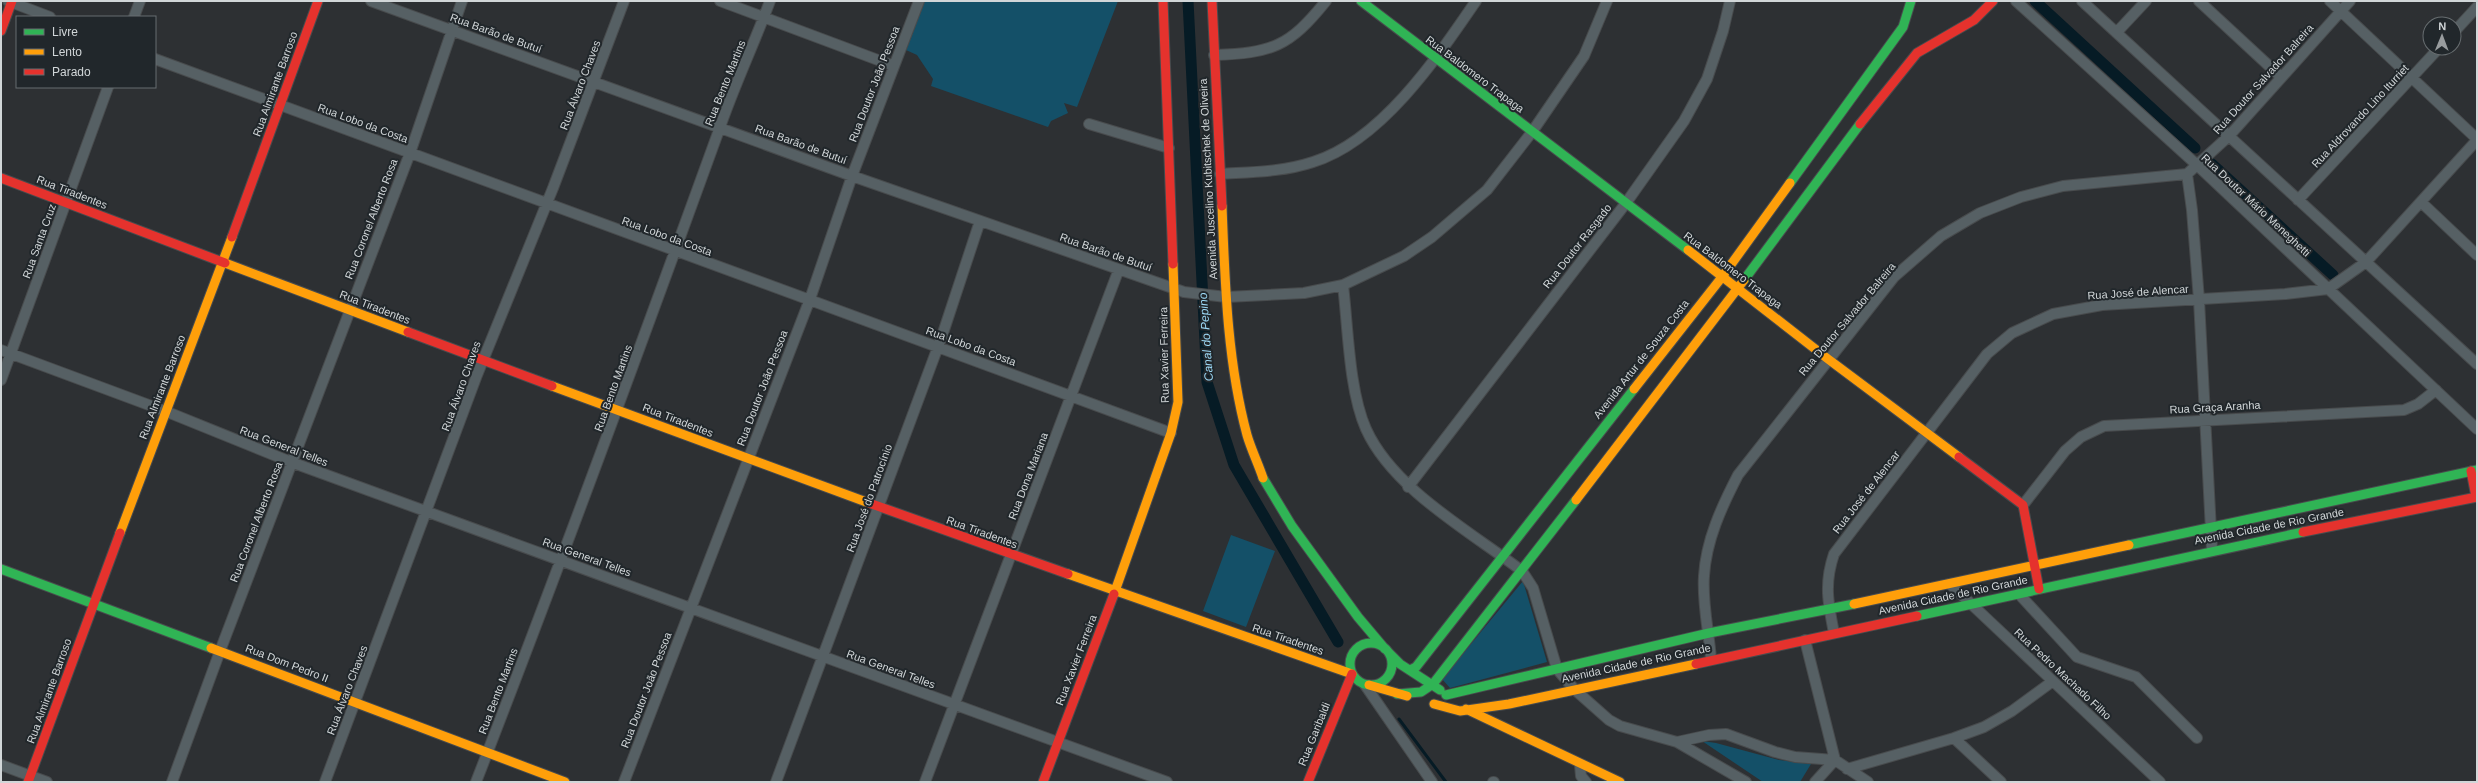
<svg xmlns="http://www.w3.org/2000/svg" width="2478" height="783" font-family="Helvetica,sans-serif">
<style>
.green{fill:#145068}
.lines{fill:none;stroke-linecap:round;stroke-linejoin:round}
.stream{stroke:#061b25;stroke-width:3}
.canal{stroke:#061b25;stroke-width:11}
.street-casing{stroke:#484b4d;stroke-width:12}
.fast-casing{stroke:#484b4d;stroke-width:11}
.slow-casing{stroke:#484b4d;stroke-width:11}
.jam-casing{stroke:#484b4d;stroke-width:11}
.street{stroke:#566064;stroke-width:10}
.fast{stroke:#30b455;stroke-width:9}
.slow{stroke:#ff9f0a;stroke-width:9}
.jam{stroke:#e5322d;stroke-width:9}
.labels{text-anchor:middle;stroke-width:4;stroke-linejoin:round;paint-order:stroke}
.street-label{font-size:11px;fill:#d1d6d8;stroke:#21272b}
.water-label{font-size:12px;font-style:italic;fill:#9bd7f4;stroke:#21272b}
</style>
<rect width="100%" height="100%" fill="#2d3033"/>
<path class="green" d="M924,1L932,2L1118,1L1077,107L1064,103L1068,113L1051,121L1048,127L931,86L933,79L917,55L906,50Z
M1231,535L1275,551L1246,627L1203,611Z
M1523,581L1547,662L1450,688L1442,679Z
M1702,741L1716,743L1779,760L1811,764L1800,782H1763Z"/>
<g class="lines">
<path class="stream" d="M1399,719L1446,782"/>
<path class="canal" d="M1188,1L1207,382L1234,465L1338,642
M2035,1L2195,148
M2212,164L2333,275"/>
<g class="street-casing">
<path id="street" d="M8,1L50,17
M371,1L852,176L1184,292L1226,297L1304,293L1343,285L1404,256L1432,237L1487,190L1532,132L1584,56L1607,1
M720,1L894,66
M2016,1L2197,165L2477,429
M2082,1L2477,364
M2199,1L2281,77
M2330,1L2477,139
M134,17L140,1
M2117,32L2146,1
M2454,32L2477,7
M1214,55C1272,53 1289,47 1326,1
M155,59L1171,433
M1089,124L1169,148
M1220,174C1251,172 1283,172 1313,162C1381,141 1437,58 1476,1
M2187,174L2192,210L2199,300L2212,550
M2298,200L2439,48
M2421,202L2477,255
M1343,285C1348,327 1349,391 1366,429C1393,489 1471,532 1522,571L1533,588L1557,669L1574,689L1609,720L1620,726L1677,742L1746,782
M1,350L165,411L291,462L1167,782
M1,380L108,87
M1408,487L1626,203L1684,121L1707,79L1723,31L1730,1
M2023,505L2065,451L2081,437L2104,426L2404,410L2418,404L2436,390
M1950,584L2160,782
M2019,594L2077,657L2136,677L2197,738
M1834,633C1828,603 1824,583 1834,554L1987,354L2012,333L2053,314L2102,305L2285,294L2328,289L2366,262L2477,140
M1805,640L1835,760
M1711,659C1709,632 1702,603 1704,576C1706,540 1722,506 1738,475L1894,277L1941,236L1980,213L2021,197L2063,186L2187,174L2229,136L2350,1
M1365,685L1432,782
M1954,738L2001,782
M1677,742L1709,735L1726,734L1775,752L1795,757L1835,760L1868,782
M1,765L47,782
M1580,765L1581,776L1586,782
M1847,769L1954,738L1984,727L2012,711L2053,681
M172,782L220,651L410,153L462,1
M325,782L477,375L553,188L624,1
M476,782C560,566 640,348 719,130C734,86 754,44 770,1
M624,782L810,299L852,176L919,1
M776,782L942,336L980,221
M925,782L1119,269
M1493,782H1494
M1815,782L1835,760"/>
</g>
<g class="fast-casing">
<path id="fast" d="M1361,1L1688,250
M1790,183L1903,27L1911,1
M1744,280L1860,124
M1263,478L1292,526L1358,617L1385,649
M2129,545L2477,470
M1,569L211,648
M1917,616L2303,532
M1350 664a21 21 0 1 1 42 0a21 21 0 1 1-42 0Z
M1389,653L1400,664L1440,690
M1410,670L1416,667L1634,389
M1397,694L1421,692L1433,684L1576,500
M1446,695L1709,633L1854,604"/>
</g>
<g class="slow-casing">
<path id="slow" d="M1222,206C1225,282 1227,361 1247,435C1251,449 1258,463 1263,478
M1688,250L1828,359L1959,457
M225,263L408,332
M552,386L869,503
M1634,389L1722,277L1790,183
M1576,500L1744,280
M120,533L232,237
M1068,574L1352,674
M1114,594L1171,433L1178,402L1173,264
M1854,604L2129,545
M211,648L565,782
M1369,685L1407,696
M1434,704L1460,711L1509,704L1696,664
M1466,709L1620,782"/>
</g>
<g class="jam-casing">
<path id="jam" d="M1163,1L1173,264
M1212,1L1222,206
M1,31L12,1
M1860,124L1917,53L1974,20L1993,1
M1,178L225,263
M232,237L318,1
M408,332L552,386
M1959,457L2023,505L2039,589
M2471,471L2476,497
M869,503L1068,574
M2303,532L2477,497
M1696,664L1917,616
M28,782L120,533
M1043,782L1114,594
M1308,782L1352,674"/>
</g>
<use href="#street" class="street"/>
<use href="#fast" class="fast"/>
<use href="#slow" class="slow"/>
<use href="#jam" class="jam"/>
</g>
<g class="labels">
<g class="street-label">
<text transform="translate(496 33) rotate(20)" y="4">Rua Barão de Butuí</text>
<text transform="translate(1475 74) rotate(37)" y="4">Rua Baldomero Trapaga</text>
<text transform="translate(2263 79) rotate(-48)" y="4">Rua Doutor Salvador Balreira</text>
<text transform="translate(725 83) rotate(-68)" y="4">Rua Bento Martins</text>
<text transform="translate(275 84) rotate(-70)" y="4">Rua Almirante Barroso</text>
<text transform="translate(874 84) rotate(-69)" y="4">Rua Doutor João Pessoa</text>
<text transform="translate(580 85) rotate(-69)" y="4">Rua Álvaro Chaves</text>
<text transform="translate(2360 116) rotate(-47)" y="4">Rua Aldrovando Lino Iturriet</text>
<text transform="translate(363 123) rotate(20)" y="4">Rua Lobo da Costa</text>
<text transform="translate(801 144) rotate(20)" y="4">Rua Barão de Butuí</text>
<text transform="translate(1208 179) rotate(-93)" y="4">Avenida Juscelino Kubitschek de Oliveira</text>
<text transform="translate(72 192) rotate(21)" y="4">Rua Tiradentes</text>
<text transform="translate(2256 205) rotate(43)" y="4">Rua Doutor Mário Meneghetti</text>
<text transform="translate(371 219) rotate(-69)" y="4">Rua Coronel Alberto Rosa</text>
<text transform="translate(667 236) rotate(20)" y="4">Rua Lobo da Costa</text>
<text transform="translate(39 241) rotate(-70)" y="4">Rua Santa Cruz</text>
<text transform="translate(1577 246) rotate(-52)" y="4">Rua Doutor Rasgado</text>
<text transform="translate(1106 252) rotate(19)" y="4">Rua Barão de Butuí</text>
<text transform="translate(1733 270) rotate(37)" y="4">Rua Baldomero Trapaga</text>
<text transform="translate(2138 292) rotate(-4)" y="4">Rua José de Alencar</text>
<text transform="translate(375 307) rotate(21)" y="4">Rua Tiradentes</text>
<text transform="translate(1847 319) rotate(-50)" y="4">Rua Doutor Salvador Balreira</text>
<text transform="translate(971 346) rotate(20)" y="4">Rua Lobo da Costa</text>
<text transform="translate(1164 355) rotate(-91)" y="4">Rua Xavier Ferreira</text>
<text transform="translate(1641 359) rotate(-52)" y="4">Avenida Artur de Souza Costa</text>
<text transform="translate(461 386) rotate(-70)" y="4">Rua Álvaro Chaves</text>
<text transform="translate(162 387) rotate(-69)" y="4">Rua Almirante Barroso</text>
<text transform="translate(613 388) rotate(-70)" y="4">Rua Bento Martins</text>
<text transform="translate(762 388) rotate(-69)" y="4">Rua Doutor João Pessoa</text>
<text transform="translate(2215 407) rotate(-3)" y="4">Rua Graça Aranha</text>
<text transform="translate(678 420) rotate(21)" y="4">Rua Tiradentes</text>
<text transform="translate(284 446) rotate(21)" y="4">Rua General Telles</text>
<text transform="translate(1028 476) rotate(-69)" y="4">Rua Dona Mariana</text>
<text transform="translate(1866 492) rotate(-52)" y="4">Rua José de Alencar</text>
<text transform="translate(869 498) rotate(-70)" y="4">Rua José do Patrocínio</text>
<text transform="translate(256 522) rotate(-69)" y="4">Rua Coronel Alberto Rosa</text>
<text transform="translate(2269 526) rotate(-11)" y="4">Avenida Cidade de Rio Grande</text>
<text transform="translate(982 532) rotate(20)" y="4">Rua Tiradentes</text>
<text transform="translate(587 557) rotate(20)" y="4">Rua General Telles</text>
<text transform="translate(1953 595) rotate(-12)" y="4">Avenida Cidade de Rio Grande</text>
<text transform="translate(1288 639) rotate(19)" y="4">Rua Tiradentes</text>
<text transform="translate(1076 660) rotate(-69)" y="4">Rua Xavier Ferreira</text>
<text transform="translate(287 663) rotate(21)" y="4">Rua Dom Pedro II</text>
<text transform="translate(1636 663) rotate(-12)" y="4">Avenida Cidade de Rio Grande</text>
<text transform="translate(891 669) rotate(20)" y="4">Rua General Telles</text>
<text transform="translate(2063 674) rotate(43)" y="4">Rua Pedro Machado Filho</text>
<text transform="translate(347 690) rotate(-69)" y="4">Rua Álvaro Chaves</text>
<text transform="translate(646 690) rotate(-69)" y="4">Rua Doutor João Pessoa</text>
<text transform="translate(49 691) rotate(-70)" y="4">Rua Almirante Barroso</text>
<text transform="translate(498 691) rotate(-69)" y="4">Rua Bento Martins</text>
<text transform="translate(1314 734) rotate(-68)" y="4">Rua Garibaldi</text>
</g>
<g class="water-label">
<text transform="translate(1206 337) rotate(-94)" y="4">Canal do Pepino</text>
</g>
</g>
<rect width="2478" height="783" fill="none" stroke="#d1d6d8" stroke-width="4"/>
<rect x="16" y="16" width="140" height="72" fill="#21272b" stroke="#676d70"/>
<rect x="24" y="29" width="20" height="6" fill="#30b455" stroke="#676d70"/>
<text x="52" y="36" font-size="12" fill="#d1d6d8">Livre</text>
<rect x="24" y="49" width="20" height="6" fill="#ff9f0a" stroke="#676d70"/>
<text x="52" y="56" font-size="12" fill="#d1d6d8">Lento</text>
<rect x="24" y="69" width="20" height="6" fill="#e5322d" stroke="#676d70"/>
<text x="52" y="76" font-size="12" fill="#d1d6d8">Parado</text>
<g transform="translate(2442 36) rotate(1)"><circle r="19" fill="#21272b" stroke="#676d70"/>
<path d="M0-3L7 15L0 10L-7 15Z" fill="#989c9e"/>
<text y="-6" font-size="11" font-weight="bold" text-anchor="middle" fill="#d1d6d8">N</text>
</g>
</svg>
